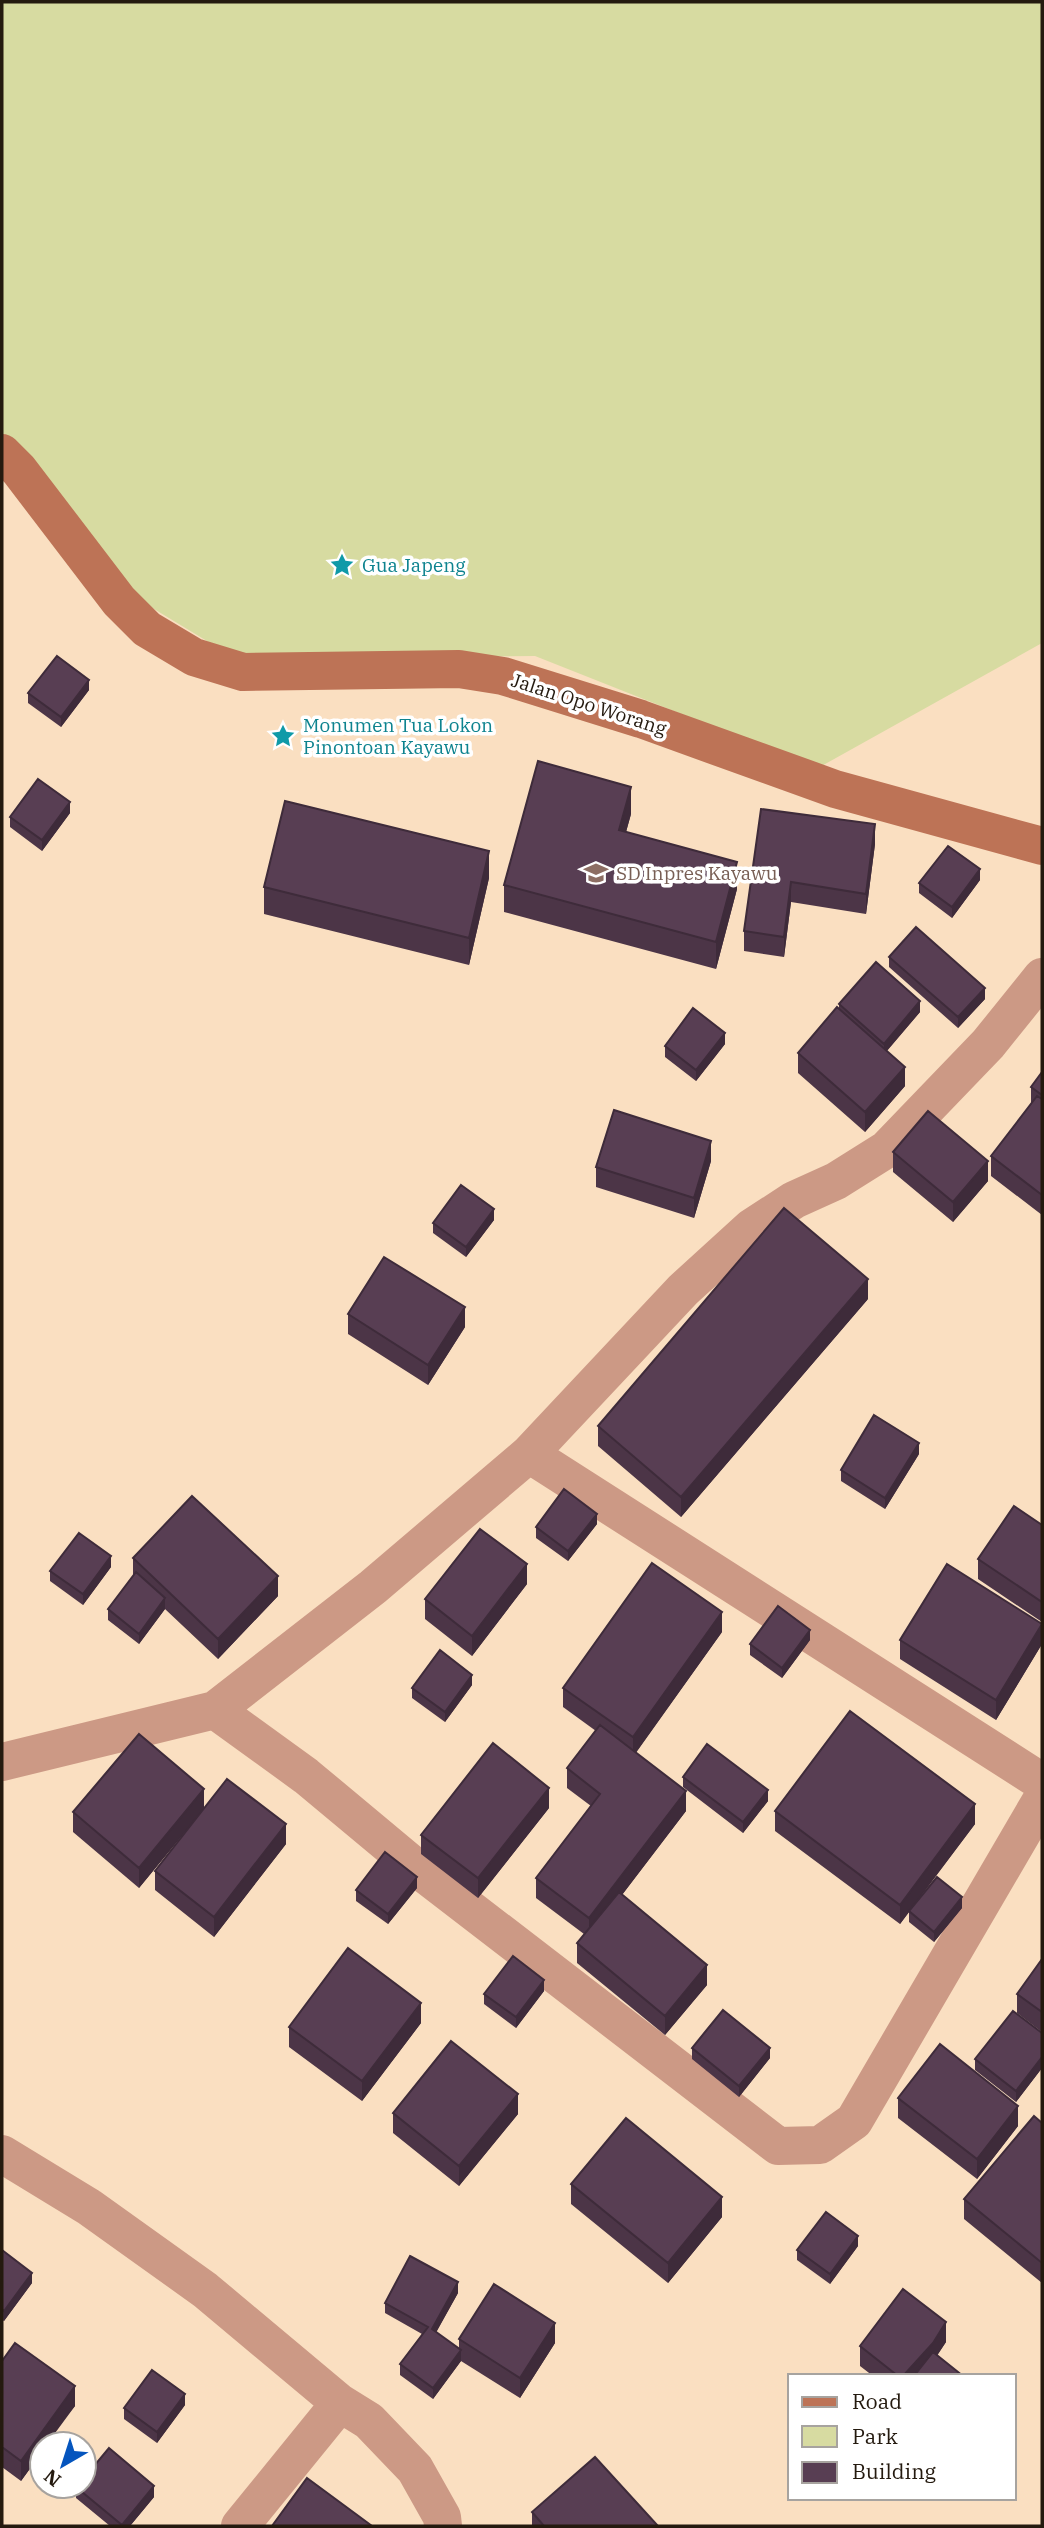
<svg xmlns="http://www.w3.org/2000/svg" width="1044" height="2528" font-family="'IBM Plex Serif',serif">
<style>
.green{fill:#d7dba1}
.lines{fill:none;stroke-linecap:round;stroke-linejoin:round}
.street{stroke:#cc9985;stroke-width:38}
.secondary{stroke:#bd7356;stroke-width:38}
.wall{fill:#4c3547}
.shaded-wall{fill:#3e2b3a}
.building{fill:#583e53;stroke:#3e2b3a;stroke-width:2}
.labels{text-anchor:middle;stroke-width:7;stroke-linejoin:round;paint-order:stroke}
.culture-label{font-size:19px;fill:#0d838f;stroke:#fff;text-anchor:start}
.street-label{font-size:19px;fill:#241a0f;stroke:#fff}
.education-label{font-size:19px;fill:#785e54;stroke:#fff;text-anchor:start}
</style>
<rect width="100%" height="100%" fill="#fadfc1"/>
<path class="green" d="M2,2H1042V643L818,768L535,656L235,658L126,592L2,440Z"/>
<g class="lines">
<path class="street" d="M529,1454L683,1290L751,1228L794,1200L836,1181L887,1149L988,1044L1042,977
M215,1710L373,1587L529,1454L1042,1782
M2,1762L215,1710L306,1776L414,1866L778,2146L820,2145L854,2121L1042,1799
M2,2154L89,2207L205,2290L340,2403L369,2421L415,2469L442,2517L443,2526
M240,2526L340,2403"/>
<path class="secondary" d="M2,453L19,470L119,601L147,629L194,657L243,672L459,669L503,676L641,719L835,789L1042,846"/>
</g>
<path class="wall" d="M89,690L61,727L28,703V693Z
M761,809L875,844L866,914L791,902L784,957L744,951V931Z
M70,813L42,851L10,827V817Z
M631,814L626,832L737,889L716,969L504,912V885Z
M489,878L469,965L264,914V887Z
M980,880L952,918L919,893V883Z
M889,957L985,999L958,1028L889,967Z
M839,1004L920,1012L887,1051L905,1086L865,1132L798,1073V1053L839,1008Z
M725,1044L696,1081L665,1057V1046Z
M1042,1072V1215L991,1176V1156L1031,1104V1087Z
M893,1152L988,1181L953,1222L893,1172Z
M711,1161L694,1218L596,1187V1167Z
M494,1220L466,1257L433,1233V1223Z
M868,1299L681,1517L598,1446V1426Z
M348,1314L465,1327L428,1385L348,1334Z
M919,1454L885,1509L841,1481V1470Z
M597,1524L568,1561L536,1538V1527Z
M1042,1525V1622L978,1579V1559Z
M133,1558L278,1596L218,1659L165,1609L139,1644L108,1620V1609L133,1576Z
M111,1567L83,1605L50,1581V1571Z
M527,1584L472,1656L425,1619V1599Z
M722,1632L636,1752L686,1811L622,1895L707,1985L665,2035L577,1963V1943L584,1934L536,1898V1878L591,1806L567,1788V1768L596,1731L563,1707V1688Z
M810,1640L782,1678L750,1655V1644Z
M900,1640L1042,1644L996,1720L900,1659Z
M472,1685L445,1722L412,1698V1688Z
M683,1777L768,1801L743,1833L683,1787Z
M204,1808L286,1844L214,1937L155,1890V1871L198,1816L139,1888L73,1832V1812Z
M549,1808L478,1898L421,1854V1835Z
M775,1811L975,1824L913,1906L962,1908L934,1942L909,1922V1912L900,1924L775,1831Z
M417,1888L388,1924L356,1901V1890Z
M1042,1959V2032L1017,2013V1994Z
M544,1991L516,2028L484,2004V1994Z
M421,2023L362,2101L289,2047V2027Z
M1042,2033V2068L1016,2102L975,2070V2059Z
M692,2048L770,2058L739,2097L692,2059Z
M898,2098L1018,2126L977,2179L898,2118Z
M393,2113L518,2114L459,2186L393,2133Z
M1042,2123V2283L964,2219V2199Z
M571,2184L722,2217L668,2283L571,2204Z
M858,2246L830,2284L797,2260V2250Z
M2,2250L32,2283L4,2321L2,2320Z
M458,2293L436,2332L459,2349V2339L555,2343L520,2398L461,2361L433,2399L400,2375V2364L422,2334L385,2313V2303Z
M946,2342L937,2355L963,2376H873L860,2366V2346Z
M2,2361L75,2406L42,2444V2452L21,2481L2,2467Z
M185,2405L157,2443L124,2419V2408Z
M76,2487L154,2497L130,2526H110L76,2498Z
M532,2512L658,2526H532Z"/>
<path class="shaded-wall" d="M89,680V690L61,727V717Z
M631,787V814L619,857V830Z
M70,802V813L42,851V840Z
M875,824V844L866,914V894Z
M489,851V878L469,965V938Z
M737,862V889L716,969V942Z
M980,869V880L952,918V907Z
M791,882V902L784,957V937Z
M985,988V999L958,1028V1017Z
M920,1001V1012L884,1054V1044Z
M725,1033V1044L696,1081V1070Z
M905,1067V1086L865,1132V1112Z
M711,1141V1161L694,1218V1198Z
M988,1161V1181L953,1222V1202Z
M494,1209V1220L466,1257V1247Z
M868,1279V1299L681,1517V1497Z
M465,1307V1327L428,1385V1365Z
M919,1443V1454L885,1509V1498Z
M597,1514V1524L568,1561V1551Z
M111,1556V1567L83,1605V1594Z
M527,1564V1584L472,1656V1636Z
M278,1576V1596L218,1659V1639Z
M165,1598V1609L139,1644V1634Z
M722,1612V1632L633,1757V1737Z
M1042,1624V1644L996,1720V1700Z
M810,1630V1640L782,1678V1668Z
M472,1675V1685L445,1722V1712Z
M549,1788V1808L478,1898V1878Z
M204,1789V1809L139,1888V1868Z
M768,1790V1801L743,1833V1822Z
M686,1791V1811L589,1938V1918Z
M975,1804V1824L900,1924V1905Z
M286,1824V1844L214,1937V1917Z
M417,1877V1888L388,1924V1914Z
M962,1897V1908L934,1942V1932Z
M707,1965V1985L665,2035V2016Z
M544,1980V1991L516,2028V2017Z
M421,2003V2023L362,2101V2081Z
M770,2048V2058L739,2097V2086Z
M1042,2057V2068L1016,2102V2091Z
M518,2094V2114L459,2186V2166Z
M1018,2106V2126L977,2179V2159Z
M722,2197V2217L668,2283V2263Z
M858,2236V2246L830,2284V2274Z
M32,2273V2283L4,2321V2311Z
M458,2282V2293L432,2340V2329Z
M946,2322V2342L933,2362L921,2376H903Z
M555,2323V2343L520,2398V2378Z
M461,2350V2361L433,2399V2388Z
M75,2386V2406L47,2444H42V2452L21,2481V2461Z
M185,2394V2405L157,2443V2432Z
M154,2486V2497L130,2526H122Z"/>
<path class="building" d="M57,656L89,680L61,717L28,693Z
M538,761L631,787L619,830L737,862L716,942L504,885Z
M38,779L70,802L42,840L10,817Z
M285,801L489,851L469,938L264,887Z
M761,809L875,824L866,894L791,882L784,937L744,931Z
M948,846L980,869L952,907L919,883Z
M916,927L985,988L958,1017L889,957Z
M876,962L920,1001L884,1044L839,1004Z
M837,1007L905,1067L865,1112L798,1053Z
M693,1008L725,1033L696,1070L665,1046Z
M1042,1072V1095L1031,1087Z
M1037,1096L1042,1099V1195L991,1156Z
M614,1110L711,1141L694,1198L596,1167Z
M928,1111L988,1161L953,1202L893,1152Z
M461,1185L494,1209L466,1247L433,1223Z
M784,1208L868,1279L681,1497L598,1426Z
M384,1257L465,1307L428,1365L348,1314Z
M874,1415L919,1443L885,1498L841,1470Z
M564,1489L597,1514L568,1551L536,1527Z
M192,1496L278,1576L218,1639L133,1558Z
M1014,1506L1042,1525V1602L978,1559Z
M480,1529L527,1564L472,1636L425,1599Z
M79,1533L111,1556L83,1594L50,1571Z
M652,1563L722,1612L633,1737L563,1688Z
M947,1564L1042,1624L996,1700L900,1640Z
M136,1572L165,1598L139,1634L108,1609Z
M778,1606L810,1630L782,1668L750,1644Z
M440,1650L472,1675L445,1712L412,1688Z
M850,1711L975,1804L900,1905L775,1811Z
M600,1725L686,1791L589,1918L536,1878L600,1794L567,1768Z
M139,1734L204,1789L139,1868L73,1812Z
M493,1743L549,1788L478,1878L421,1835Z
M707,1744L768,1790L743,1822L683,1777Z
M227,1779L286,1824L214,1917L155,1871Z
M385,1852L417,1877L388,1914L356,1890Z
M937,1877L962,1897L934,1932L909,1911Z
M619,1892L707,1965L665,2016L577,1943Z
M348,1948L421,2003L362,2081L289,2027Z
M513,1956L544,1980L516,2017L484,1994Z
M1042,1959V2012L1017,1994Z
M723,2010L770,2048L739,2086L692,2048Z
M1013,2011L1042,2033V2057L1016,2091L975,2059Z
M451,2041L518,2094L459,2166L393,2113Z
M940,2044L1018,2106L977,2159L898,2098Z
M1034,2116L1042,2123V2263L964,2199Z
M626,2118L722,2197L668,2263L571,2184Z
M826,2212L858,2236L830,2274L797,2250Z
M2,2250L32,2273L4,2311L2,2309Z
M410,2256L458,2282L432,2329L461,2350L433,2388L400,2364L428,2327L385,2303Z
M494,2284L555,2323L520,2378L459,2339Z
M903,2289L946,2322L933,2343L903,2376H898L860,2346Z
M15,2343L75,2386L21,2461L2,2447V2361Z
M933,2352L963,2376H914Z
M152,2370L185,2394L157,2432L124,2408Z
M109,2448L154,2486L122,2525L76,2487L77,2486H84V2478Z
M595,2457L658,2526H544L532,2512Z
M307,2478L372,2526H272Z"/>
<defs>
<g id="sight-bare" transform="scale(1.89)"><path d="M0-6L1.8-2.2L6-1.7L2.9 1.2L3.7 5.4L0 3.3L-3.7 5.4L-2.9 1.2L-6-1.7L-1.8-2.2Z" fill="#0f9aa8" stroke="#fff" stroke-width="2.5" paint-order="stroke"/></g>
<g id="school-bare" transform="scale(1.89)"><path d="M0-5L7-2L0 1L-7-2ZM-4 1L0 2.5L4 1V4Q0 6-4 4Z" fill="#8d6e63" stroke="#fff" stroke-width="2.5" paint-order="stroke"/></g>
</defs>
<g fill-rule="evenodd">
<use href="#sight-bare" x="342" y="565"/>
<use href="#sight-bare" x="283" y="736"/>
<use href="#school-bare" x="596" y="873"/>
</g>
<g class="labels">
<g class="culture-label">
<text x="362" y="572">Gua Japeng</text>
<text x="303" y="732">Monumen Tua Lokon<tspan x="303" dy="22">Pinontoan Kayawu</tspan></text>
</g>
<g class="street-label">
<text transform="translate(589 704) rotate(18)" y="7">Jalan Opo Worang</text>
</g>
<g class="education-label">
<text x="616" y="880">SD Inpres Kayawu</text>
</g>
</g>
<rect width="1044" height="2528" fill="none" stroke="#241a0f" stroke-width="7"/>
<rect x="788" y="2374" width="228" height="126" fill="#ffffff" stroke="#a7a39f" stroke-width="2"/>
<rect x="802" y="2397" width="35" height="10" fill="#bd7356" stroke="#a7a39f" stroke-width="2"/>
<text x="852" y="2409" font-size="21" fill="#241a0f">Road</text>
<rect x="802" y="2426" width="35" height="21" fill="#d7dba1" stroke="#a7a39f" stroke-width="2"/>
<text x="852" y="2444" font-size="21" fill="#241a0f">Park</text>
<rect x="802" y="2462" width="35" height="21" fill="#583e53" stroke="#a7a39f" stroke-width="2"/>
<text x="852" y="2479" font-size="21" fill="#241a0f">Building</text>
<g transform="translate(63 2465) rotate(219)"><circle r="33" fill="#ffffff" stroke="#a7a39f" stroke-width="2"/>
<path d="M0-5L12 26L0 18L-12 26Z" fill="#0555be"/>
<text y="-10" font-size="19" font-weight="bold" text-anchor="middle" fill="#241a0f">N</text>
</g>
</svg>
